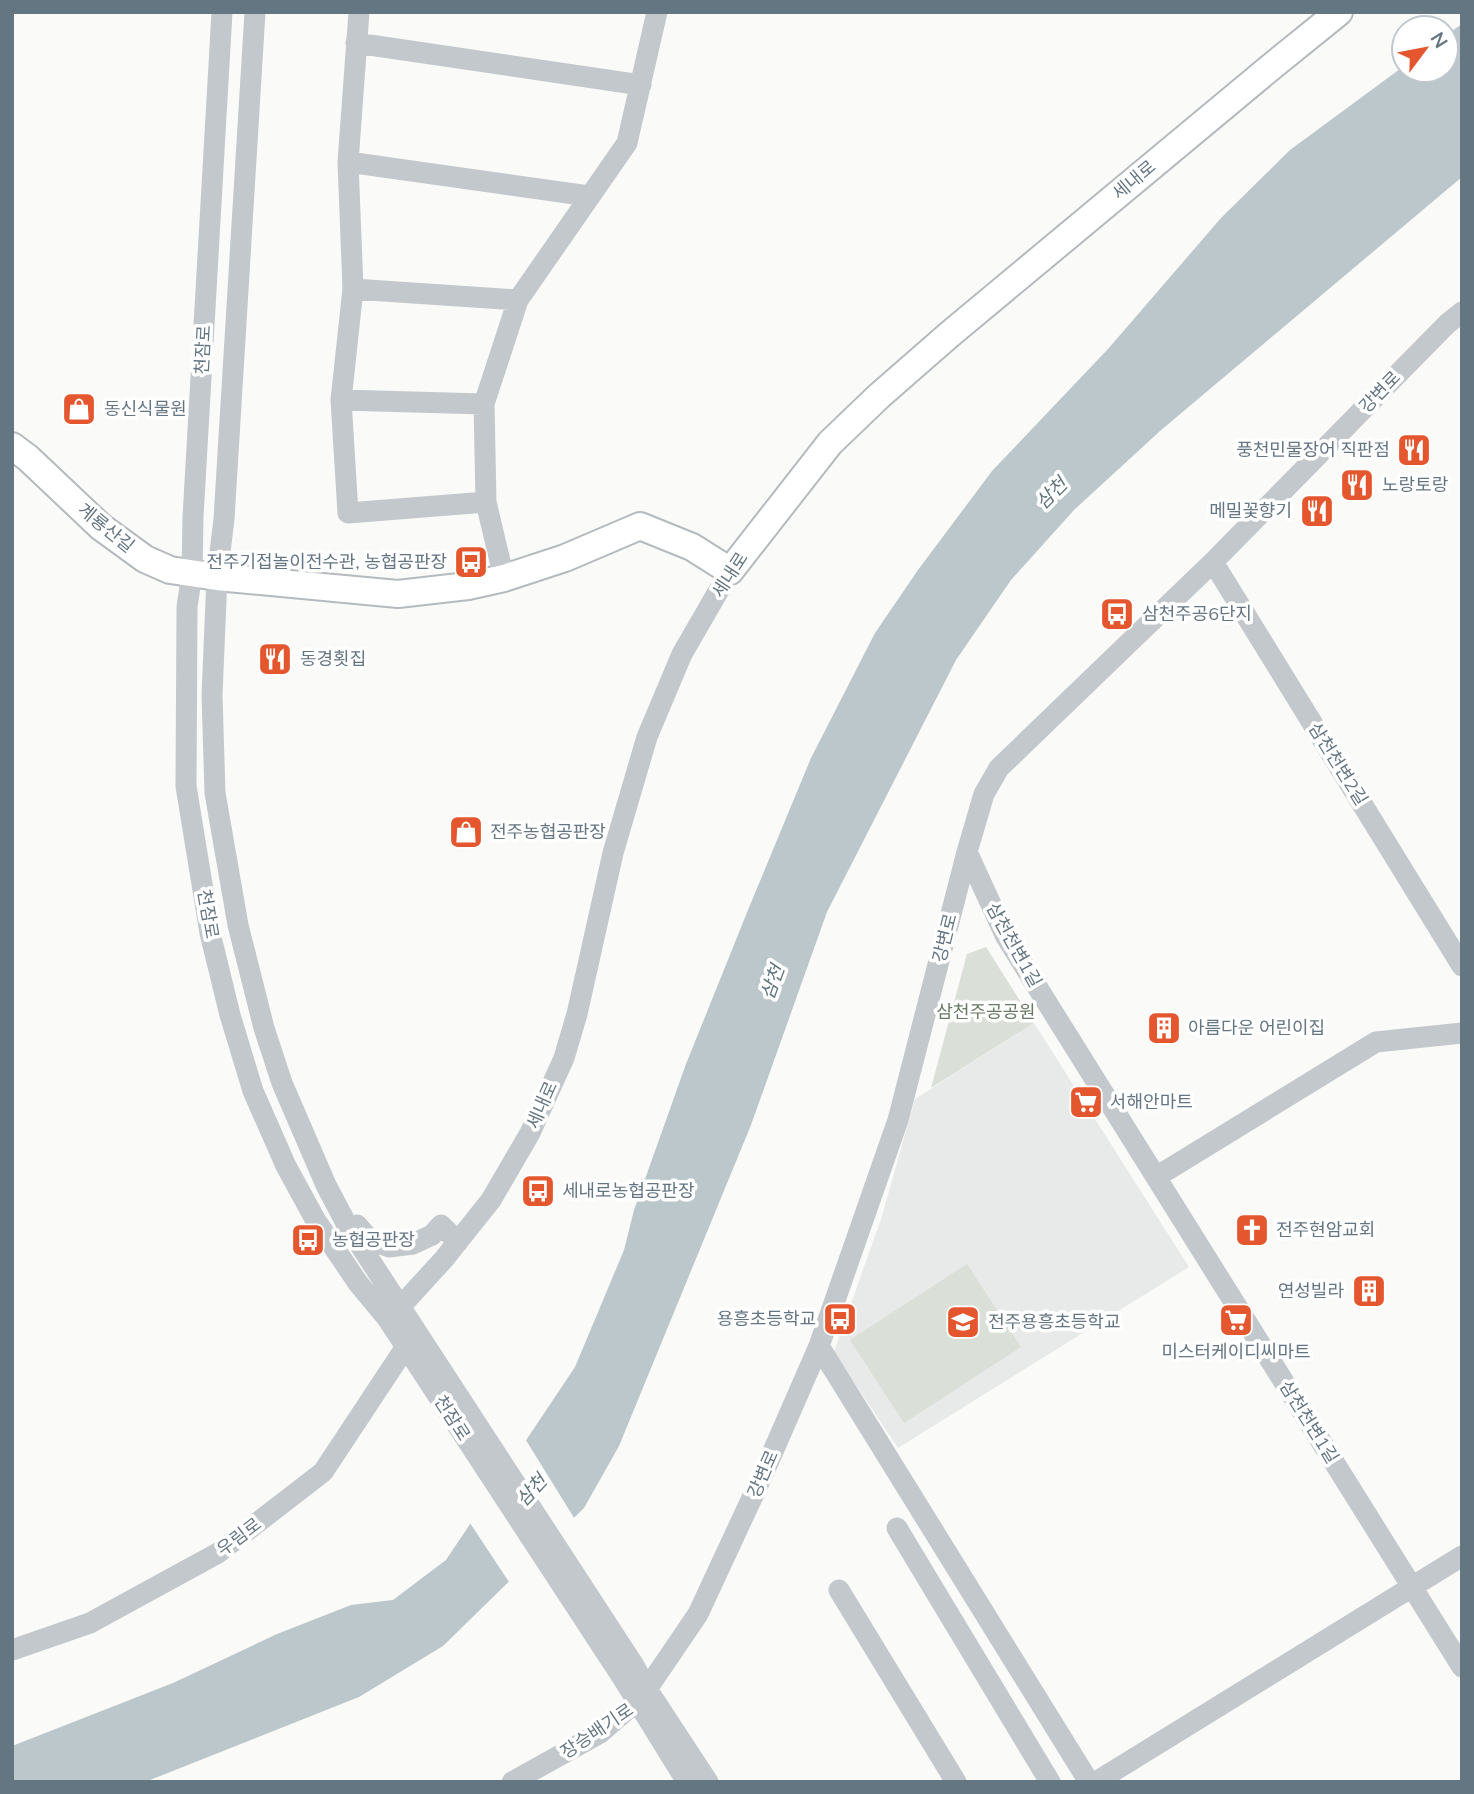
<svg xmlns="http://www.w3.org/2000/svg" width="1474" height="1794" font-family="Mulish,'Noto Sans KR',sans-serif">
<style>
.built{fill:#e8e9e9}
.green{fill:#dadfd7}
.water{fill:#bbc7cb}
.pier{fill:#fafaf8}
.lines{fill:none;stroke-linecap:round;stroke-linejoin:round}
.major-casing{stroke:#b5babe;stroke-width:30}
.minor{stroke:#c3c8cc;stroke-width:21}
.major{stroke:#fff;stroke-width:26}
.labels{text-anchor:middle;stroke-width:7;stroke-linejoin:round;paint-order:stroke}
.street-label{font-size:18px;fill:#657683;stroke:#fff}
.poi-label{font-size:18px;fill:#657683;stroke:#fff;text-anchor:start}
.park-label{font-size:18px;fill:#687a64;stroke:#fff}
.water-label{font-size:19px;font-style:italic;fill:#60757c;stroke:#fff}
</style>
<rect width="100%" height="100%" fill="#fafaf8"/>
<path class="built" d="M1034,1023L1189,1267L898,1448L834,1352L882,1216L915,1099Z"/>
<path class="green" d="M986,947L1034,1023L931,1088L967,954Z
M967,1264L1021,1347L904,1423L850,1340Z"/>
<path class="water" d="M1462,24V177L1160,431L1074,510L1011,580L956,660L827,912L751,1125L619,1446L584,1508L443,1646L359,1697L145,1782H12V1746L173,1683L277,1634L351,1605L393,1600L446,1560L575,1367L624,1250L634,1210L686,1064L748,910L811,758L875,633L918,570L992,471L1108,349L1221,218L1290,150L1404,66V70H1446V35Z"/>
<path class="pier" d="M524,1437L576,1521L511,1585L468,1520Z"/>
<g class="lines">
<g class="major-casing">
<path id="major" d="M12,446L28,458L101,527L145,559L170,570L217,577L398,594L468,586L504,578L565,558L640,526L692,547L730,571L830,443L879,396L950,334L1271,67L1339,12"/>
</g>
<path class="minor" d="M222,12L193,517L192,573L187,607L186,786L210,933L230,1015L253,1091L286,1166L316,1221L358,1283L387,1318L622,1677L687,1782
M255,12L224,519L217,577L212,695L215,793L238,925L264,1028L282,1083L326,1185L347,1225L633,1664L647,1689L708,1782
M359,12L348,162L353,289L341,400L348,513L486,502
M356,43L641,85
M348,162L589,196
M353,289L518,300
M341,400L484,404
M1213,562L1462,966
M504,578L486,502L484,404L518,300L627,143L657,12
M967,852L1006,937L1462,1667
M1156,1177L1376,1042L1462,1033
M357,1225L370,1240L389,1247L413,1244L432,1235L441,1225L458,1242
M393,1313L401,1306L444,1259L491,1200L530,1133L564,1058L577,1014L613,853L647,737L682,654L730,571
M819,1346L1089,1782
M897,1528L1050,1782
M839,1590L956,1782
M12,1650L90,1623L218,1553L323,1472L405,1348
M512,1782L600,1733L636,1702L647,1689L698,1614L764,1472L819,1346L898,1120L967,852L984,794L999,768L1213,562L1447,324L1462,312
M1096,1782L1462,1556"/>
<use href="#major" class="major"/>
</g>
<defs>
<g id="shop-square" transform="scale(1.75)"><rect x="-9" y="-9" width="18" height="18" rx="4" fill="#e4572e" stroke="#fff"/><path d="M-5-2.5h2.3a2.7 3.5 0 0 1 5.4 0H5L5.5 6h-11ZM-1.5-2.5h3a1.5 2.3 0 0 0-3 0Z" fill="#fff"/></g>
<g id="restaurant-square" transform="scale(1.75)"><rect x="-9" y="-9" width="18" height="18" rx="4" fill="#e4572e" stroke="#fff"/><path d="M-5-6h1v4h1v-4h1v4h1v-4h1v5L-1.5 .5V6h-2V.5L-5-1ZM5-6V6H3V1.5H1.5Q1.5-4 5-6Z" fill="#fff"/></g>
<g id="bus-square" transform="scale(1.75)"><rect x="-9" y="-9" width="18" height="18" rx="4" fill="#e4572e" stroke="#fff"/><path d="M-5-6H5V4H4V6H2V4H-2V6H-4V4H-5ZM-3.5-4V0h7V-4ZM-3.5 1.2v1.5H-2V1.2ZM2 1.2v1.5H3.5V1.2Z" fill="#fff"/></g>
<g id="building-square" transform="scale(1.75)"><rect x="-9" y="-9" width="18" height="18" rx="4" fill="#e4572e" stroke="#fff"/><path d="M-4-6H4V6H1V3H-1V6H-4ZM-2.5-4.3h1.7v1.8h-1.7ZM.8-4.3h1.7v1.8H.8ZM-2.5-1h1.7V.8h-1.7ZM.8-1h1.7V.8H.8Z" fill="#fff"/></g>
<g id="supermarket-square" transform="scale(1.75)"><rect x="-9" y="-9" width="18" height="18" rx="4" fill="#e4572e" stroke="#fff"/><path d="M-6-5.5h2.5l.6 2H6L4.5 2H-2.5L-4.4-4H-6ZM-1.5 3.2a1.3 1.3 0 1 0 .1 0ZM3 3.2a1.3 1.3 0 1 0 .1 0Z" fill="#fff"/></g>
<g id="church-square" transform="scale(1.75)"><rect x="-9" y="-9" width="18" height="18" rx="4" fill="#e4572e" stroke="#fff"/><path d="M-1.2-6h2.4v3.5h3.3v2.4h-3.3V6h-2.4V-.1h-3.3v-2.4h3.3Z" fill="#fff"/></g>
<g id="school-square" transform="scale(1.75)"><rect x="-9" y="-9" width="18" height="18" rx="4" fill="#e4572e" stroke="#fff"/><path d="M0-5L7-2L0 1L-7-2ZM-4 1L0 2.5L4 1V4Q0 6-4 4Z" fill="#fff"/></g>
</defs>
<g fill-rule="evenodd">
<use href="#shop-square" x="79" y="409"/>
<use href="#restaurant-square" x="1414" y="450"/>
<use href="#restaurant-square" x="1357" y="485"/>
<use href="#restaurant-square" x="1317" y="511"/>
<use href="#bus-square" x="471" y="562"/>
<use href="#bus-square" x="1117" y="614"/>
<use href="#restaurant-square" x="275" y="659"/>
<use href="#shop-square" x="466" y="832"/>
<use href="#building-square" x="1164" y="1028"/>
<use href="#supermarket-square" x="1086" y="1102"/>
<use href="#bus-square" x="538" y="1191"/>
<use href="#church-square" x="1252" y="1230"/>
<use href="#bus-square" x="308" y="1240"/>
<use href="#building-square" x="1369" y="1291"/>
<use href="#bus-square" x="840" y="1319"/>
<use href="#supermarket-square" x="1236" y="1320"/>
<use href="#school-square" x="963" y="1322"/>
</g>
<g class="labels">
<g class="street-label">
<text transform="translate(1134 180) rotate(-40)" y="6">세내로</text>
<text transform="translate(203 350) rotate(-87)" y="6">천잠로</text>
<text transform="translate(1380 392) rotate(-46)" y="6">강변로</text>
<text transform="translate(106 528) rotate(39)" y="6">계룡산길</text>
<text transform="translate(730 575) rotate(-57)" y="6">세내로</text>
<text transform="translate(1338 764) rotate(58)" y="6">삼천천변2길</text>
<text transform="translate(208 914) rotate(80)" y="6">천잠로</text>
<text transform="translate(945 938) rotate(-76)" y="6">강변로</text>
<text transform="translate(1014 945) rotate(61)" y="6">삼천천변1길</text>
<text transform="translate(542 1105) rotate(-66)" y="6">세내로</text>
<text transform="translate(452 1418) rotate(57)" y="6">천잠로</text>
<text transform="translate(1309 1422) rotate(58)" y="6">삼천천변1길</text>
<text transform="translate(763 1474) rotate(-66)" y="6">강변로</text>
<text transform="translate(239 1537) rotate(-37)" y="6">우림로</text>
<text transform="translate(597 1731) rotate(-34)" y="6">장승배기로</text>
</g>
<g class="poi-label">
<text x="104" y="415">동신식물원</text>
<text x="1390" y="456" text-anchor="end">풍천민물장어 직판점</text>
<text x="1382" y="491">노랑토랑</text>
<text x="1292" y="517" text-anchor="end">메밀꽃향기</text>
<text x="447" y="568" text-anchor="end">전주기접놀이전수관, 농협공판장</text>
<text x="1142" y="620">삼천주공6단지</text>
<text x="300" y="665">동경횟집</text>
<text x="490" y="838">전주농협공판장</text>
<text x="1188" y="1034">아름다운 어린이집</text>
<text x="1110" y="1108">서해안마트</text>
<text x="562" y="1197">세내로농협공판장</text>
<text x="1276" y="1236">전주현암교회</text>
<text x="332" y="1246">농협공판장</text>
<text x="1344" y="1297" text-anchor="end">연성빌라</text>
<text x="816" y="1325" text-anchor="end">용흥초등학교</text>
<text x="988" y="1328">전주용흥초등학교</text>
<text x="1236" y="1358" text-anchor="middle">미스터케이디씨마트</text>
</g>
<g class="park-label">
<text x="986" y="1018">삼천주공공원</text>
</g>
<g class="water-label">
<text transform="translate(1051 493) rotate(-45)" y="7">삼천</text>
<text transform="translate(772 982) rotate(-70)" y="7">삼천</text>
<text transform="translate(531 1490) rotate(-47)" y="7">삼천</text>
</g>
</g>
<rect width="1474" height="1794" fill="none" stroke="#657683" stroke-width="28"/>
<g transform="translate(1425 49) rotate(58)"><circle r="33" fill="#ffffff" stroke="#c1c8cd" stroke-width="2"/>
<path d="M0-5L12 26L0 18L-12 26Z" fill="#e4572e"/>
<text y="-10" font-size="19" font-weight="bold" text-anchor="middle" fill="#657683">N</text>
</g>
</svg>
